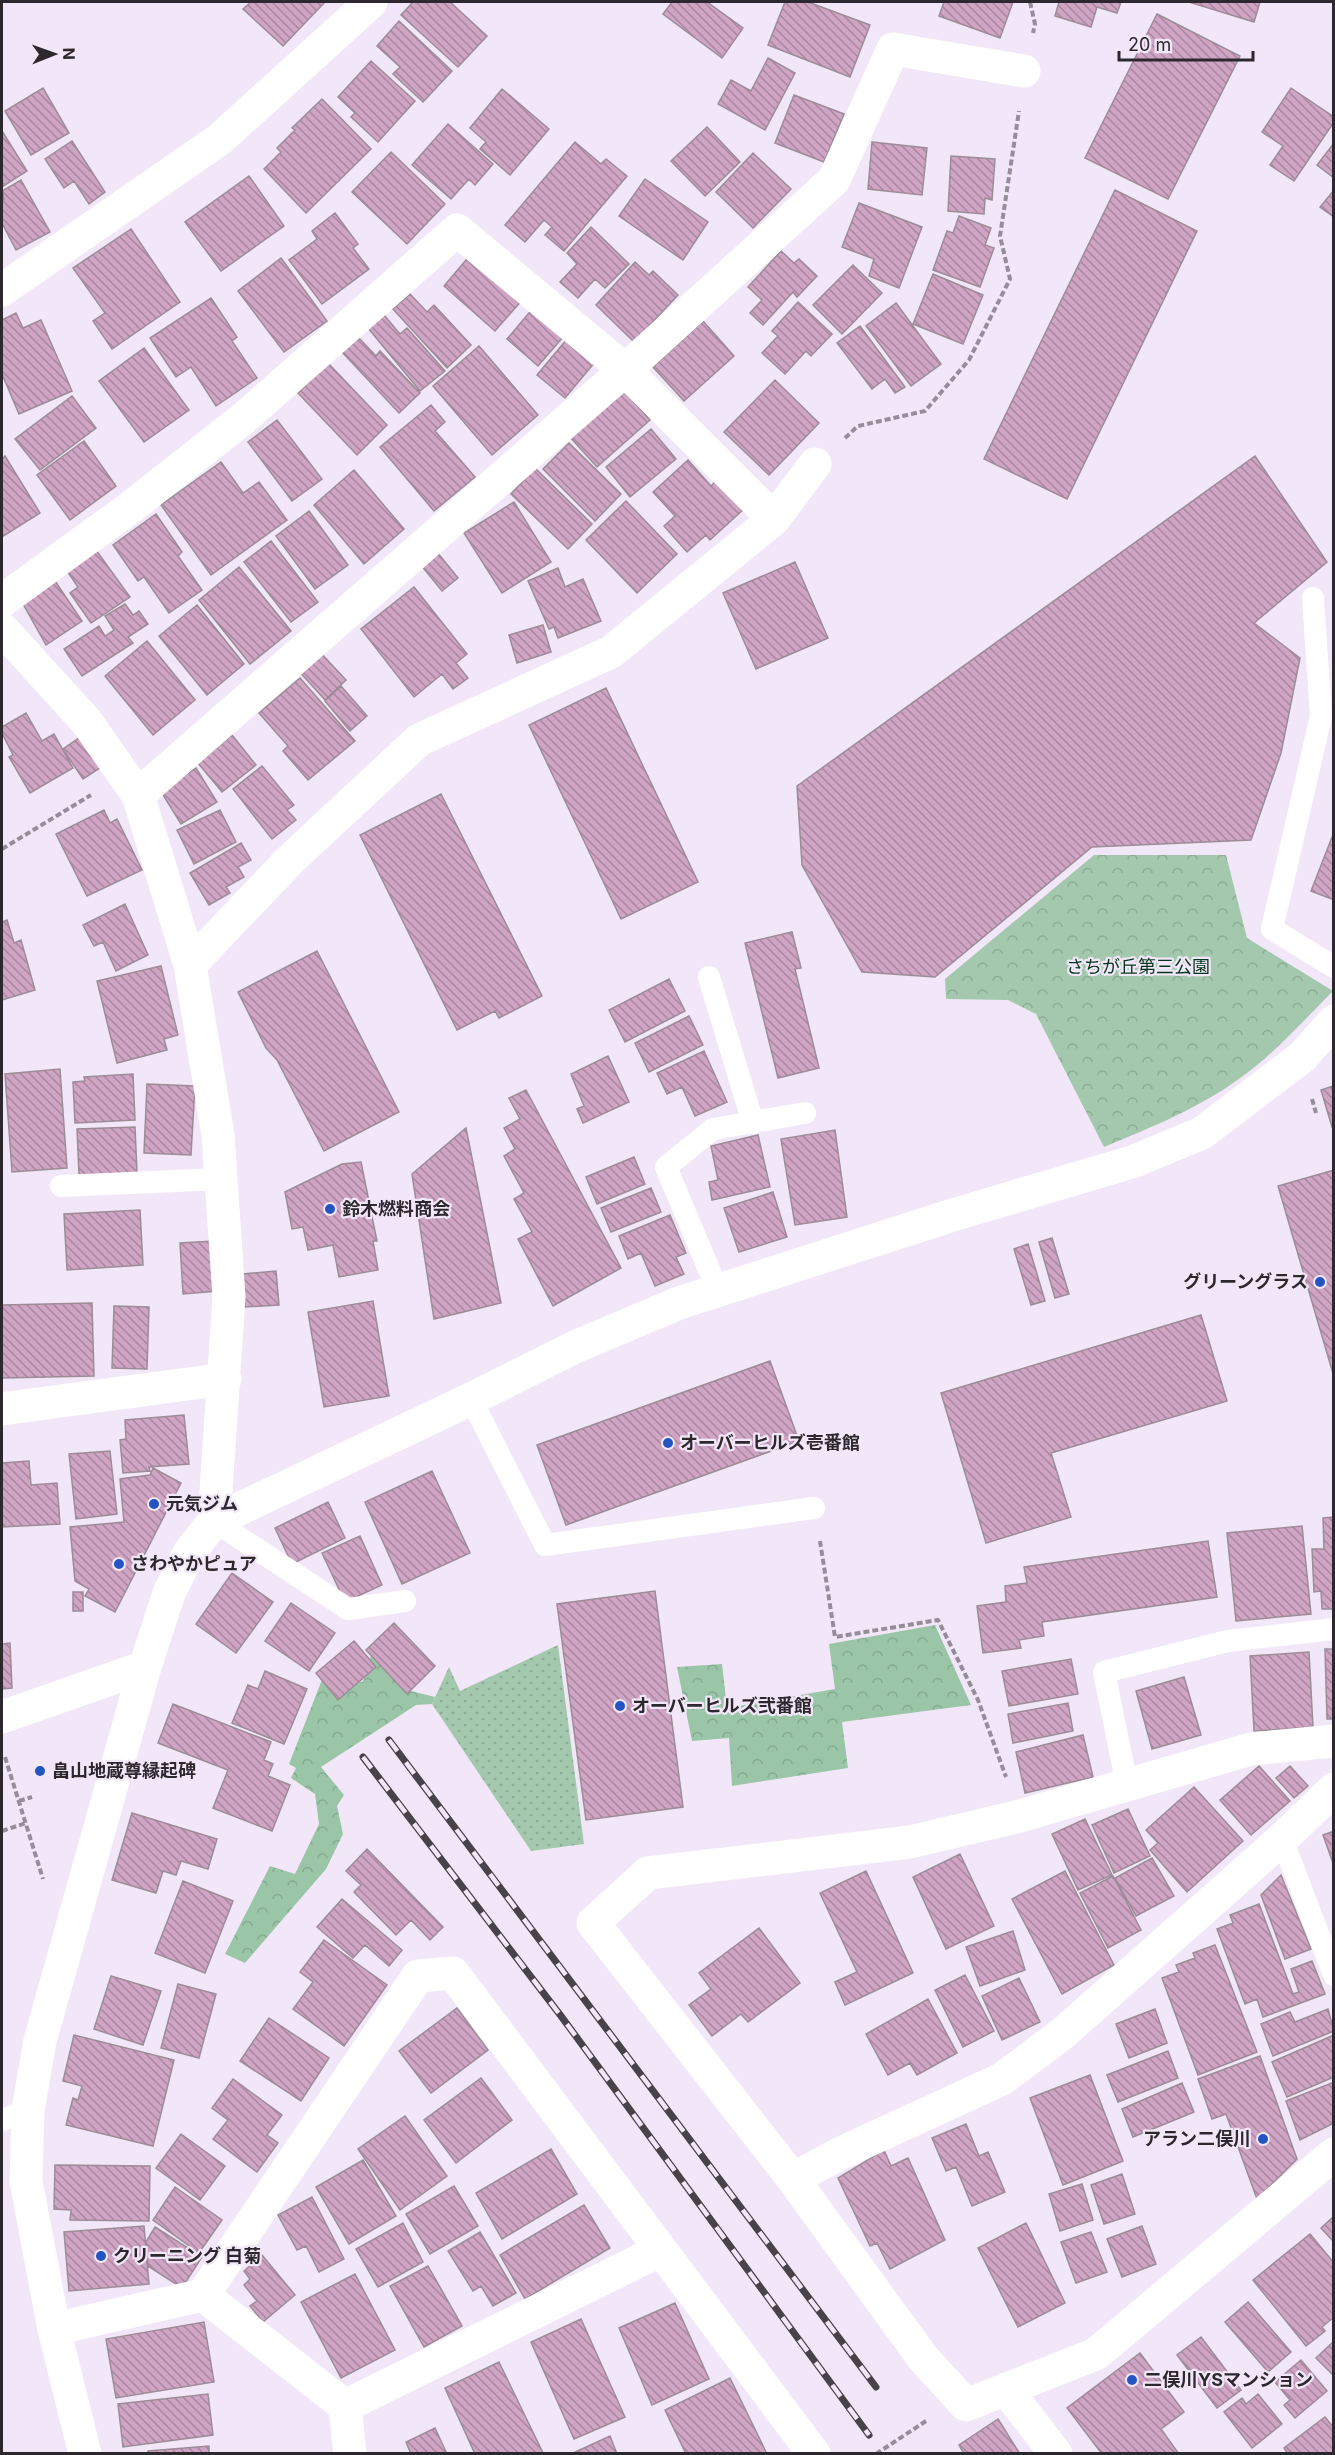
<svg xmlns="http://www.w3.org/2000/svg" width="1335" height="2455" font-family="Inter,'Noto Sans JP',sans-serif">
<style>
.grass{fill:url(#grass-dots)}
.forest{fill:url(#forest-crowns)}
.park{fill:url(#park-crowns)}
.building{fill:url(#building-back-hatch);stroke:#9c8c97;stroke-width:1.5}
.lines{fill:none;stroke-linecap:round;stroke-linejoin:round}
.path{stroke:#958d99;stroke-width:4;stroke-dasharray:6 3;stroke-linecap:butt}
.lane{stroke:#fff;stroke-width:22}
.street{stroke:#fff;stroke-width:33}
.secondary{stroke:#fff;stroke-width:33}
.rail-casing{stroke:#48434a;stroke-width:7}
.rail{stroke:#f2e7f8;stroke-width:4.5;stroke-dasharray:14;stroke-linecap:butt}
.poi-dot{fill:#2355c2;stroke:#f2e7f8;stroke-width:2}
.labels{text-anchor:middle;stroke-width:4.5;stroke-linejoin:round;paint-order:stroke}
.park-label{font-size:18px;fill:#003619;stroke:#f2e7f8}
.poi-label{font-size:18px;font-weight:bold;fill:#2c282e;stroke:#f2e7f8;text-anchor:start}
</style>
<defs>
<pattern id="grass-dots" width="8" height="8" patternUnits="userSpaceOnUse" patternTransform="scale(1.5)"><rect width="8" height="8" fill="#a3c8ad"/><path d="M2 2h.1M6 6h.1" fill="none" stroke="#8cac95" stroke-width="1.8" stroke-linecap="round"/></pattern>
<pattern id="forest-crowns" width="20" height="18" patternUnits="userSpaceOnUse" patternTransform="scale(1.5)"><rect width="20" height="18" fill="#9ac6a7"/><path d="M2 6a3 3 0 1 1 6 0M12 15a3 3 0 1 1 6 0" fill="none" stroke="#85aa90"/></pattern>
<pattern id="park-crowns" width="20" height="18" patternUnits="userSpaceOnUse" patternTransform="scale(1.5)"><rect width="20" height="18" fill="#a3c8ad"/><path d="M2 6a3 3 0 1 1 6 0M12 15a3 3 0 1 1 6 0" fill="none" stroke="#8cac95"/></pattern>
<pattern id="building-back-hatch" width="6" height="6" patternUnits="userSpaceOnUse" patternTransform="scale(1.5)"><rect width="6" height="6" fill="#d0a5c4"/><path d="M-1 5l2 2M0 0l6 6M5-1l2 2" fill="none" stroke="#a986a0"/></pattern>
</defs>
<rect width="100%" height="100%" fill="#f2e7f8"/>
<path class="grass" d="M558,1645L584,1844L531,1851L432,1704L449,1667L460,1691Z"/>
<path class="forest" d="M935,1625L971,1705L842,1722L848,1768L732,1786L729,1738L692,1741L677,1667L722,1664L727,1708L835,1689L829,1644Z
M373,1649L411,1691L435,1697L432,1704L416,1705L321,1767L344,1795L337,1806L343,1834L326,1869L245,1963L225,1954L270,1866L295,1874L319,1824L315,1794L291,1778L296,1768L289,1764L325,1672L363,1682Z"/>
<path class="park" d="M1094,855H1226L1247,938L1333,991C1304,1020 1276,1052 1243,1076C1200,1108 1152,1127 1104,1147L1036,1014L1008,1000L946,999L945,979Z"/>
<path class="building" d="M251,2H325L283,46L243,9Z
M413,2H450L487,36L458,67L401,15Z
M672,2H707L743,28L722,58L663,14Z
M785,2H808L870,25L850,77L768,45Z
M944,2H1013L1000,38L939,16Z
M1059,2H1121L1117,13L1097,7L1091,27L1055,16Z
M1189,2H1260L1254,22Z
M1157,14L1240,56L1168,199L1085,158Z
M399,21L452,71L423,102L393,74L400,67L377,46Z
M768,58L795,73L765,130L718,104L731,80L751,91Z
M371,61L415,101L378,142L351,117L355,113L338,97Z
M43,88L69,133L31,155L5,111Z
M1291,88L1334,117V122L1294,181L1270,165L1283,146L1262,132Z
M502,89L549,129L510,175L480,149L486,142L470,128Z
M794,95L844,114L824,162L775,143Z
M322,99L371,149L306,213L264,169L281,152L277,148L295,130L292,128Z
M448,124L493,164L475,185L469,179L451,199L412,165Z
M707,127L740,162L705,196L671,161Z
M2,131L27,171L2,187Z
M72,141L105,192L89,204L74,181L64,188L45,159Z
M575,142L601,164L606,159L627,176L564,251L545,235L552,227L544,220L525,242L505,225Z
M872,142L927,148L922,195L868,189Z
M1334,143V178L1317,165Z
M391,152L445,204L407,244L352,192Z
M753,153L791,189L753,228L716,192Z
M951,156L995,159L992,200L985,198L984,214L948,211Z
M249,176L284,226L221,271L185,222Z
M645,179L708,222L683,260L619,216Z
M21,180L50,232L16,250L2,223V200L4,199L2,191Z
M1115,190L1197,231L1067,499L984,459Z
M1334,190V217L1320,207Z
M859,203L922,227L899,288L869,276L874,259L842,247Z
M335,213L358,244L353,248L369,269L322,304L289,260L317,239L312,231Z
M959,216L991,228L985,245L994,248L980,287L933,270L947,231L953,233Z
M591,227L629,264L605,288L595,279L578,298L560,282L577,264L567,253Z
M131,229L180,302L112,349L93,321L105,313L73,268Z
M781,251L794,263L799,259L817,276L797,297L793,292L763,325L750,313L762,300L748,287Z
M472,253L524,298L495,331L444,286Z
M281,258L327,321L284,352L238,291Z
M635,262L649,275L653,271L678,295L634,342L596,305Z
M853,265L882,293L842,334L813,305Z
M933,274L983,295L963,344L913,324Z
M410,294L427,312L434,305L471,345L447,368L393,309Z
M211,298L237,337L232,341L257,378L216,406L191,367L176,377L150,338Z
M798,302L832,334L811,356L806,351L785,374L762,353L778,336L772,331Z
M896,303L941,364L911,386L866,326Z
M533,308L564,336L538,366L507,339Z
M16,313L23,328L41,320L72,391L19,414L2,374V320Z
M384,315L400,334L407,328L445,371L420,391L368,328Z
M703,321L734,356L684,401L653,367Z
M860,326L905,387L895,393L885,379L872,389L837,343Z
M358,337L376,356L380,351L420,393L399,413L342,352Z
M567,339L595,362L565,398L537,375Z
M479,346L538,415L492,455L433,386Z
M144,348L189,410L144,442L99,381Z
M328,363L387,425L357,455L298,393Z
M775,380L819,423L769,475L724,432Z
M622,388L650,420L597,467L569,436Z
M72,396L96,428L40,470L15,439Z
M431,405L445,422L435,431L475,477L434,511L380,447Z
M277,420L322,479L292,501L248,442Z
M651,429L676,459L630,497L606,467Z
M84,441L116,486L70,520L37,475Z
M569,443L621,494L595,521L543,469Z
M5,456L40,513L2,537V459Z
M1255,456L1327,562L1254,623L1300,658L1281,753L1251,840L1092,847L935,977L862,972L802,865L797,786Z
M688,460L711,486L718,479L745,508L710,540L706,535L687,552L664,526L675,516L653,492Z
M221,462L243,493L259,482L287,520L211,575L161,505Z
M535,468L592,524L568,549L511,494Z
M354,470L404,529L364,564L314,505Z
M626,501L677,554L637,593L586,540Z
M514,502L551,562L502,593L464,533Z
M309,511L348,565L315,589L276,536Z
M156,514L182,552L178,556L202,590L169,613L144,577L138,581L113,545Z
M271,541L318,602L291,622L244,562Z
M96,550L130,597L91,623L70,593L78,587L67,571Z
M437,552L458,578L442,591L421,565Z
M795,562L828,638L756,669L723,593Z
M239,567L291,631L250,664L199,600Z
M558,568L565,587L583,579L601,621L558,638L554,627L549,629L528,581Z
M53,578L82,621L46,645L23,604Z
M414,587L467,654L456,663L468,678L453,689L442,674L414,697L361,629Z
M125,604L133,615L139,611L148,624L128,637L133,643L82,676L64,649L99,626L105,636L114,630L105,616Z
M197,605L244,664L207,695L159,636Z
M543,625L551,652L517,663L509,635Z
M147,641L195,700L153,735L105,676Z
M318,650L346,680L325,700L297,669Z
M300,678L355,741L308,780L283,751L288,746L259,713Z
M341,686L367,716L350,731L325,701Z
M606,688L698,882L621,919L529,725Z
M26,713L42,741L54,734L73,768L30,793L9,757L13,755L2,733V727Z
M83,735L103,766L83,779L63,749Z
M232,735L256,765L222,792L198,763Z
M262,766L294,805L287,810L296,820L272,839L233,789Z
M196,768L217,802L181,824L160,790Z
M441,794L542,996L499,1018L495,1011L457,1030L360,835Z
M104,810L110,823L117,819L142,870L87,896L56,834Z
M220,810L236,842L194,864L177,830Z
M1334,832V900L1311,891Z
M241,843L251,860L238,867L244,877L226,887L230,893L209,905L190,873Z
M125,904L148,955L116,971L103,942L94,946L83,925Z
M7,920L14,943L21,940L35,990L2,1000V922Z
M792,932L801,968L795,969L819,1068L778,1078L745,943Z
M317,951L399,1112L324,1151L277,1060L266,1048L238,992Z
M161,966L178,1035L164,1039L167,1050L117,1063L97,981Z
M669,979L685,1011L625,1042L609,1010Z
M689,1016L703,1045L649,1072L635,1043Z
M704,1051L727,1102L695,1116L682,1087L667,1094L657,1073Z
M608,1056L629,1102L583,1123L577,1109L584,1106L571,1074Z
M60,1069L67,1168L12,1172L5,1074Z
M133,1074L135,1120L75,1123L73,1082L85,1081L84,1077Z
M147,1084L195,1086L191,1155L144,1153Z
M1333,1086L1334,1126L1332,1127L1321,1090Z
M526,1090L621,1268L553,1306L518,1239L532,1232L514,1199L524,1193L504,1156L515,1149L504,1128L520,1119L509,1098Z
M135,1127L137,1173L79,1175L77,1129Z
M466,1128L501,1303L434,1319L412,1174Z
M835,1130L847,1217L795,1225L781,1139Z
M758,1135L770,1187L712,1200L709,1182L718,1180L711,1146Z
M634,1157L645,1184L597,1204L586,1177Z
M361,1162L377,1241H373L378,1270L339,1277L333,1245L308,1250L303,1227L292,1229L285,1192L342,1164Z
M1334,1170V1377L1278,1186Z
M651,1188L661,1212L611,1232L601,1208Z
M773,1192L787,1237L739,1252L724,1208Z
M140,1210L143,1265L67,1270L64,1214Z
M670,1215L686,1253L676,1257L684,1274L655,1286L641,1253L628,1259L619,1236Z
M1052,1238L1069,1294L1055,1298L1039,1242Z
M214,1241L218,1291L183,1294L180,1243Z
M1028,1244L1045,1301L1031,1305L1014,1249Z
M276,1271L279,1305L245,1307L242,1274Z
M373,1301L389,1396L324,1407L308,1312Z
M92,1303L94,1376L2,1378V1305Z
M114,1306L149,1307L147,1369L112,1368Z
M1201,1315L1227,1401L1051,1453L1071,1517L986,1543L941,1393Z
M770,1361L799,1441L566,1525L537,1445Z
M184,1415L189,1464L149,1467L150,1471L123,1473L120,1440L126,1439L125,1420Z
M110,1451L117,1514L76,1519L69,1454Z
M29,1461L31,1485L57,1483L60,1524L2,1527V1463Z
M153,1468L181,1483L115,1612L85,1596L89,1589L75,1581L70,1527L124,1522L120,1479L150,1475Z
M432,1471L470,1553L402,1584L365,1502Z
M328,1502L345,1538L292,1564L275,1528Z
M1334,1517V1609H1322L1321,1591L1314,1592L1312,1549H1324L1323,1518Z
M1302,1526L1311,1614L1236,1621L1227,1533Z
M360,1536L382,1585L345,1602L322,1553Z
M1208,1541L1217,1597L1042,1622L1044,1636L1019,1640L1021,1648L983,1653L977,1606L1006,1602L1005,1586L1027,1583L1024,1567Z
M232,1573L273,1602L236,1653L196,1624Z
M655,1591L683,1807L586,1820L557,1604Z
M73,1592H83V1611H73Z
M291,1603L335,1633L309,1671L265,1641Z
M394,1623L435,1666L407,1694L366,1650Z
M354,1641L376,1667L338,1700L316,1673Z
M10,1643L12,1688L2,1689V1644Z
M1325,1649H1334V1719H1327Z
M1309,1652L1313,1727L1254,1731L1250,1656Z
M1071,1659L1078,1694L1009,1706L1002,1671Z
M265,1671L307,1689L284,1744L232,1723L248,1685L258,1689Z
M1184,1677L1201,1735L1152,1749L1136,1691Z
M1068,1703L1073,1731L1013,1743L1008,1714Z
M173,1704L271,1742L264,1760L273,1764L268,1776L290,1785L272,1831L213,1808L228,1770L158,1743Z
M1083,1735L1093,1777L1025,1793L1016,1752Z
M1259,1766L1290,1801L1251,1835L1220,1800Z
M1290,1766L1308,1786L1294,1798L1276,1778Z
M1194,1787L1243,1841L1187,1892L1150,1850L1158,1843L1146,1830Z
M1128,1809L1150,1856L1114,1873L1092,1825Z
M132,1813L217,1839L208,1869L181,1861L176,1875L163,1871L156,1893L112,1880Z
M1085,1819L1112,1875L1078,1890L1052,1834Z
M1334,1831V1866L1323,1835Z
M367,1849L443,1927L430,1940L411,1920L396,1935L354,1892L361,1885L346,1871Z
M960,1854L994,1926L946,1949L913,1877Z
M1152,1858L1174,1896L1136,1916L1115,1878Z
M866,1871L913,1973L845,2005L835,1982L857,1972L820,1893Z
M1065,1871L1114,1965L1062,1994L1012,1899Z
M1281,1875L1311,1949L1285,1959L1261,1895Z
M1113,1876L1141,1930L1108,1948L1080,1893Z
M183,1881L233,1901L205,1973L155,1953Z
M342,1899L402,1950L389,1966L365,1945L353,1958L317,1927Z
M1259,1904L1293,1994L1299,1992L1291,1969L1312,1961L1325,1994L1263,2017L1257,1999L1245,2004L1217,1929L1233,1923L1230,1915Z
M759,1928L800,1983L748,2022L741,2014L712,2036L689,2005L711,1989L699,1973Z
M1013,1931L1025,1970L980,1986L966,1947Z
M324,1940L387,1985L344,2046L293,2009L313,1982L300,1972Z
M1215,1945L1257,2052L1198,2075L1162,1978L1179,1972L1176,1965L1195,1958L1193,1953Z
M965,1975L994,2031L963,2047L935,1990Z
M111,1976L161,1991L143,2045L94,2029Z
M1019,1978L1040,2022L1002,2040L982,1996Z
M178,1984L216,1994L199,2058L161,2048Z
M928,1999L957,2053L917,2075L910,2063L888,2075L866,2034Z
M457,2008L488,2050L431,2093L399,2051Z
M1155,2009L1167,2043L1129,2058L1116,2024Z
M1328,2009L1334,2031L1273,2056L1261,2024L1290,2012L1295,2022Z
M269,2018L329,2058L301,2101L240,2061Z
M74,2035L174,2060L153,2146L66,2125L73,2098L78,2100L82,2086L63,2081Z
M1334,2035V2077L1287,2097L1272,2062Z
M1168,2051L1178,2078L1118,2102L1107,2075Z
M1260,2056L1297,2159L1257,2199L1226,2114L1212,2119L1198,2079Z
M1090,2075L1123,2161L1063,2185L1030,2098Z
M481,2078L512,2120L456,2163L424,2120Z
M233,2079L282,2115L267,2135L278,2143L257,2172L213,2139L228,2120L212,2108Z
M1334,2082V2123L1300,2140L1286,2101Z
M1182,2083L1194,2112L1133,2137L1122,2109Z
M405,2116L447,2176L400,2210L358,2149Z
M966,2124L979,2156L988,2152L1005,2192L972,2206L956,2167L946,2171L932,2138Z
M181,2134L225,2166L200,2200L156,2168Z
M551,2149L577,2194L502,2239L476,2193Z
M884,2150L891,2166L908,2158L945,2240L890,2269L877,2243L870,2246L838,2178Z
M363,2160L396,2216L349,2244L316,2187Z
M55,2165L150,2166L149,2221L70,2220L71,2210L54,2209Z
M1122,2174L1135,2214L1104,2224L1091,2185Z
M1082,2184L1093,2220L1060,2231L1049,2194Z
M454,2186L478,2226L430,2254L406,2214Z
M175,2187L222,2220L199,2253L153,2220Z
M312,2197L344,2259L319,2272L306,2246L297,2250L278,2215Z
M584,2205L610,2248L525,2299L500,2255Z
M1334,2216V2242L1321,2228Z
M403,2223L423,2262L378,2287L356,2249Z
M1026,2223L1065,2303L1018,2327L978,2248Z
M144,2226L149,2284L69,2291L64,2232Z
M1142,2226L1156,2264L1122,2277L1107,2239Z
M155,2227L202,2257L182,2288L148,2266L146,2242Z
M480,2232L516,2293L493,2306L481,2286L473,2291L448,2251Z
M1091,2232L1107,2272L1076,2283L1061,2242Z
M1310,2234L1334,2263V2317L1322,2327L1325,2331L1306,2346L1253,2280Z
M262,2255L295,2295L263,2322L250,2306L257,2301L244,2285L250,2279L244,2271Z
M428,2266L462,2326L424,2347L390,2286Z
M355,2274L395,2350L341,2378L301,2302Z
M1248,2302L1291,2352L1268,2372L1225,2322Z
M675,2303L709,2379L652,2405L619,2328Z
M581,2319L625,2417L574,2439L531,2342Z
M204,2322L214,2382L116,2398L106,2339Z
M1201,2337L1241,2390L1217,2408L1177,2355Z
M1334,2341V2376L1316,2358Z
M1140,2353L1184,2412L1161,2429L1179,2454H1102L1067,2408Z
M1301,2360L1327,2391L1295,2418L1284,2405L1290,2400L1275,2382Z
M499,2362L543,2453V2454H475L445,2388Z
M730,2378L767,2454H686L665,2410Z
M208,2394L213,2435L123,2447L118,2404Z
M1258,2394L1282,2424L1252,2448L1224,2412L1242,2398L1246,2404Z
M1325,2417L1334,2428V2454H1288L1284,2448Z
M998,2419L1020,2454H964L959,2445Z
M435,2428L447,2454H411L406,2442Z
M610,2436L617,2454H571Z
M209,2446V2454H148V2451Z"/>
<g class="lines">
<path class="path" d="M1030,2L1035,24L1033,33
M845,438L858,426L925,411L969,360L1010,279L1000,236L1019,111
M2,849L91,795
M1312,1099L1316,1113
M820,1541L835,1637L938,1620L978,1700L1006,1777
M5,1757L43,1879
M19,1801L32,1797
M2,1831L26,1823
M876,2454L926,2421"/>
<path class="lane" d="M1313,598L1321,716L1272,929L1334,967
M709,977L753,1123
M61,1186L221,1179
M718,1291L666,1167L713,1129L805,1113
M471,1399L545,1545L814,1508
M214,1521L348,1609L405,1601
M1127,1785L1104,1672L1228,1641L1334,1629
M1282,1839L1334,1975
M2,2120L28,2110"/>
<path class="street" d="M2,290L220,139L371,2
M2,601L131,507L244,418L457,230L625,370L774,519
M2,629L86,721L138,795L190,965L218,1135L229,1297L214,1521
M138,795L625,370L834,180L893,49L1024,71
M190,965L289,861L419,740L611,652L774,519L815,464
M2,1409L225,1379
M1334,1741L1251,1749L1020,1816L910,1842L648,1873L593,1923L793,2179L923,2358L966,2405L1096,2354L1334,2154
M793,2179L841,2153L1002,2079L1062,2034L1282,1839L1334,1789
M203,2295L345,2406L350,2454
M54,2329L203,2295L418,1976L453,1973L814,2454
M1006,2389L1056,2454
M345,2406L659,2251"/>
<path class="secondary" d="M2,1717L145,1667
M85,2454L54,2329L26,2181L28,2110L40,2041L145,1667L169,1593L189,1553L214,1521L471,1399L575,1347L679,1303L956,1214L1132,1162L1202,1133L1302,1057L1334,1021"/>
<g class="rail-casing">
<path id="rail" d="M389,1740L876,2387
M363,1757L561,2016L869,2435"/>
</g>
<use href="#rail" class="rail"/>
</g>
<g class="poi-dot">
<circle cx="330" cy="1209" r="6"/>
<circle cx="1320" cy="1282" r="6"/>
<circle cx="668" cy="1443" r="6"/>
<circle cx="154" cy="1504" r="6"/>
<circle cx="119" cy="1564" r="6"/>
<circle cx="620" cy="1706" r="6"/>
<circle cx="40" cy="1771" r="6"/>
<circle cx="1263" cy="2139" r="6"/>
<circle cx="101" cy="2256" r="6"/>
<circle cx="1132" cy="2380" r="6"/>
</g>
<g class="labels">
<g class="park-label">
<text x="1138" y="973">さちが丘第三公園</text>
</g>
<g class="poi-label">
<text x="342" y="1215">鈴木燃料商会</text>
<text x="1308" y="1288" text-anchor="end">グリーングラス</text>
<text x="680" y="1449">オーバーヒルズ壱番館</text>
<text x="166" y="1510">元気ジム</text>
<text x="131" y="1570">さわやかピュア</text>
<text x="632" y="1712">オーバーヒルズ弐番館</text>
<text x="52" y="1777">畠山地蔵尊縁起碑</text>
<text x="1251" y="2145" text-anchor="end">アラン二俣川</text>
<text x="113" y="2262">クリーニング 白菊</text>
<text x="1144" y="2386">二俣川YSマンション</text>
</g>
</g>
<rect width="1335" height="2455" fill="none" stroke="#2c282e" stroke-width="6"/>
<g transform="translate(54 54) rotate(89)" stroke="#f2e7f8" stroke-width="4.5" paint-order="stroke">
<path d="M0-4.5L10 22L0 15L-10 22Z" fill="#2c282e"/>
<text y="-9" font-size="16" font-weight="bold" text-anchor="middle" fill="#2c282e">N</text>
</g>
<path d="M1119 51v9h134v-9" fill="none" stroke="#2c282e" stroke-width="3"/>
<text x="1128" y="51" font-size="18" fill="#2c282e" stroke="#f2e7f8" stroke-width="4.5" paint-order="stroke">20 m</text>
</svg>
